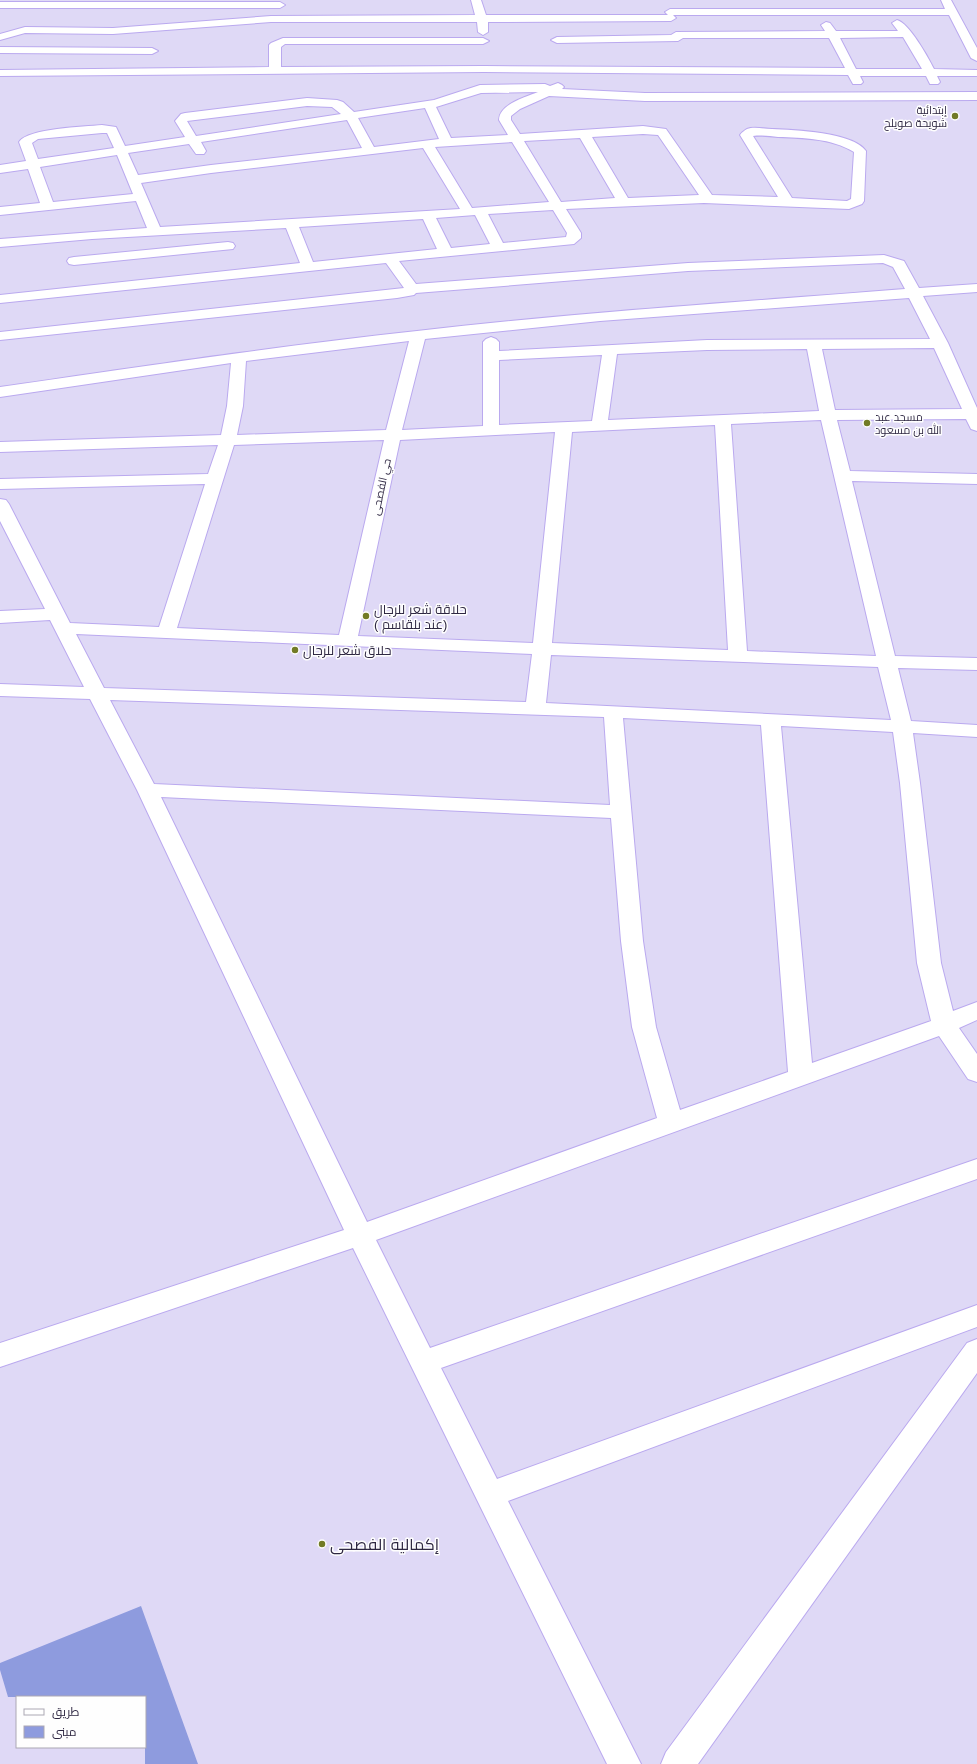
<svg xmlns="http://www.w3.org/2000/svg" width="977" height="1764" font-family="Arial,Cairo,sans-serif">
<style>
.building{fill:#8e9bde}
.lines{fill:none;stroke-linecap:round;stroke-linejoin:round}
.street-casing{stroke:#baa9ef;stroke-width:2}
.street{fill:#fff;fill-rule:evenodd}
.poi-dot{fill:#727b26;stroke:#fefefe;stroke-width:1.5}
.labels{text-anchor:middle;stroke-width:3;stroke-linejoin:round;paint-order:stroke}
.far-poi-label{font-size:11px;fill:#2e2742;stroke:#fefefe;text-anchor:end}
.far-street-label{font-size:11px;fill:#2e2742;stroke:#fefefe}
.poi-label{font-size:13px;fill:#2e2742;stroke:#fefefe;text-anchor:start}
.near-poi-label{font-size:16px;fill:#2e2742;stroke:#fefefe;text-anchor:start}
</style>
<rect width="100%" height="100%" fill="#dfd9f6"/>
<path class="building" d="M141,1606L198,1764H145V1697H8L0,1670V1663Z"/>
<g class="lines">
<g class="street-casing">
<path id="street" d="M471,0H481L486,15H668L665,12L670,9H945L941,0H951L977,48V61L971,58L949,15H673L676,18L671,21L488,22V32L483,35L478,32L477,22H271L113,34L25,33L0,40V34L25,27L113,28L271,16L475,15Z
M0,2H280L285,5L280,8H0Z
M897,20C909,23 928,57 934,69L977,70V76H937L940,82L938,84H930L926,76H860L863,82L861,84H853L848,75L484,72L0,76V70L269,67V45L271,43L283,38H483L489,41L483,44H285L281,47V67L484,66L845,68L829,38H683L678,41L557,43L551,40L557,37L671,35L676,32L825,31L821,25L826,22L830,23L836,31H898L892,23ZM903,37L922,69H856L840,38Z
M0,47L152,48L158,51L152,54L0,53Z
M558,83L562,85L564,87L562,89L645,93L977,92V100L645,101L549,96L520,109L511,116V120L520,134L643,126L666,129L712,195L778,197L740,135C742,132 744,131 747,129C754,126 764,129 772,129C794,130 853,132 866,151L864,201L862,204L849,209L704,203L566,209L581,233V238L574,244L399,261L416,284L688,263L884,255L904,261L919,288L977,284V292L923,296L948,343L977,408V431L971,429L966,419L837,420L850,471L977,474V484L852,481L895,656L977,658V670L898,668L911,721L977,725V737L913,733L920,783L941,963L953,1011L977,1002V1020L959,1028L977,1054V1082L968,1079L939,1036L376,1240L430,1348L977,1159V1179L441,1368L497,1479L977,1305V1327L508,1501L641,1764H607L353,1248L0,1367V1343L344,1230L137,790L90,699L0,696V684L84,687L50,620L0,623V611L45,609L0,521V499L6,500L9,504L70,623L159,627L205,484L0,489V479L208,474L218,445L0,452V442L221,435L227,406L231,363L0,397V387C139,367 278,346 417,331C579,312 742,302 905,289L893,267L883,263L688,271L416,293L414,295L397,298L0,340V332L404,288L386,263L0,303V295L300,263L286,228L92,239L0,247V239L147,228L136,201L0,215V207L40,203L28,169L0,173V165L26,161L19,142C28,128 84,127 102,125L116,127L125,146L185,137L175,121L181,114L185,113L307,98L337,100L343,102L354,112L434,100L480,85L545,84L550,86ZM538,92C526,97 499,104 499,120L508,135L451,138L436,107L481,93ZM307,106L332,107L341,114L196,136L187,121ZM425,108L439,139L374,147L358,118ZM347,120L362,148L211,165L138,175L128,153L189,144L196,154H204L206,151L201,142ZM102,133H107L114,148L38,159L32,143L38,139ZM643,134L658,135L699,195L628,198L592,137ZM753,136C761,135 770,136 778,137C803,138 831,138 854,152L851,199L847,201L792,198ZM580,138L615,198L561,202L524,141ZM512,142L549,202L472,208L435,147ZM423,148L460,209L160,227L141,183L211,173ZM117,155L133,194L53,202L40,167ZM553,210L567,233L566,237L503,243L488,214ZM475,215L490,244L451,248L436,218ZM423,219L437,249L313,262L299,227ZM909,298L930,339L707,340L499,351V342L496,339L491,337L486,339L483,342V426L402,430L425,339L600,321ZM409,341L386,430L237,435L243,406L246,361ZM934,348L962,409L835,410L822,349ZM807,349L819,411L608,420L617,354L707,350ZM602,355L592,421L499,425V360ZM821,420L876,656L747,651L731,424ZM715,425L728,650L552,643L572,432ZM555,432L533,643L358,636L400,440ZM384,440L339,635L177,628L234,445ZM76,634L532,654L526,702L104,688ZM551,655L878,667L891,720L546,703ZM110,700L604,717L610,805L154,784ZM623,718L761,725L788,1072L680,1110L656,1027L643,941ZM781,726L893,732L900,783L917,963L931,1021L812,1063ZM161,797L611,818L621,941L632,1027L657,1118L367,1222Z
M228,242L233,243L235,246L233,249L74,265L69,264L67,261L69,258L74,257Z
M977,1339V1373L698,1764H661L666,1752L967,1343Z"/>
</g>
<use href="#street" class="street"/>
</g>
<g class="poi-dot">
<circle cx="955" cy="116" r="4"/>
<circle cx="867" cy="423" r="4"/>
<circle cx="366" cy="616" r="4"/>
<circle cx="295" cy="650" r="4"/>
<circle cx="322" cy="1544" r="4"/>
</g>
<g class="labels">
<g class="far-poi-label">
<text x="947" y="114">إبتدائية<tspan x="947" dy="13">شويحة صويلح</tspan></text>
<text x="875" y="421" text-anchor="start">مسجد عبد<tspan x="875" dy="13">الله بن مسعود</tspan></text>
</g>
<g class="far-street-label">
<text transform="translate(381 487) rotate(-78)" y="4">حي الفصحى</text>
</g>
<g class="poi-label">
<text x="374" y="614">حلاقة شعر للرجال<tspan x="374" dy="15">( عند بلقاسم)</tspan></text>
<text x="303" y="655">حلاق شعر للرجال</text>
</g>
<g class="near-poi-label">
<text x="330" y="1550">إكمالية الفصحى</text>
</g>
</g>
<rect x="16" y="1696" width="130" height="52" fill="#fefefe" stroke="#aba8b3"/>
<rect x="24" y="1709" width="20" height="6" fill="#ffffff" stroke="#aba8b3"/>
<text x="52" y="1716" font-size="12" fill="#2e2742">طريق</text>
<rect x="24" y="1726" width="20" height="12" fill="#8e9bde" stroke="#aba8b3"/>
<text x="52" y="1736" font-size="12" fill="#2e2742">مبنى</text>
</svg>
